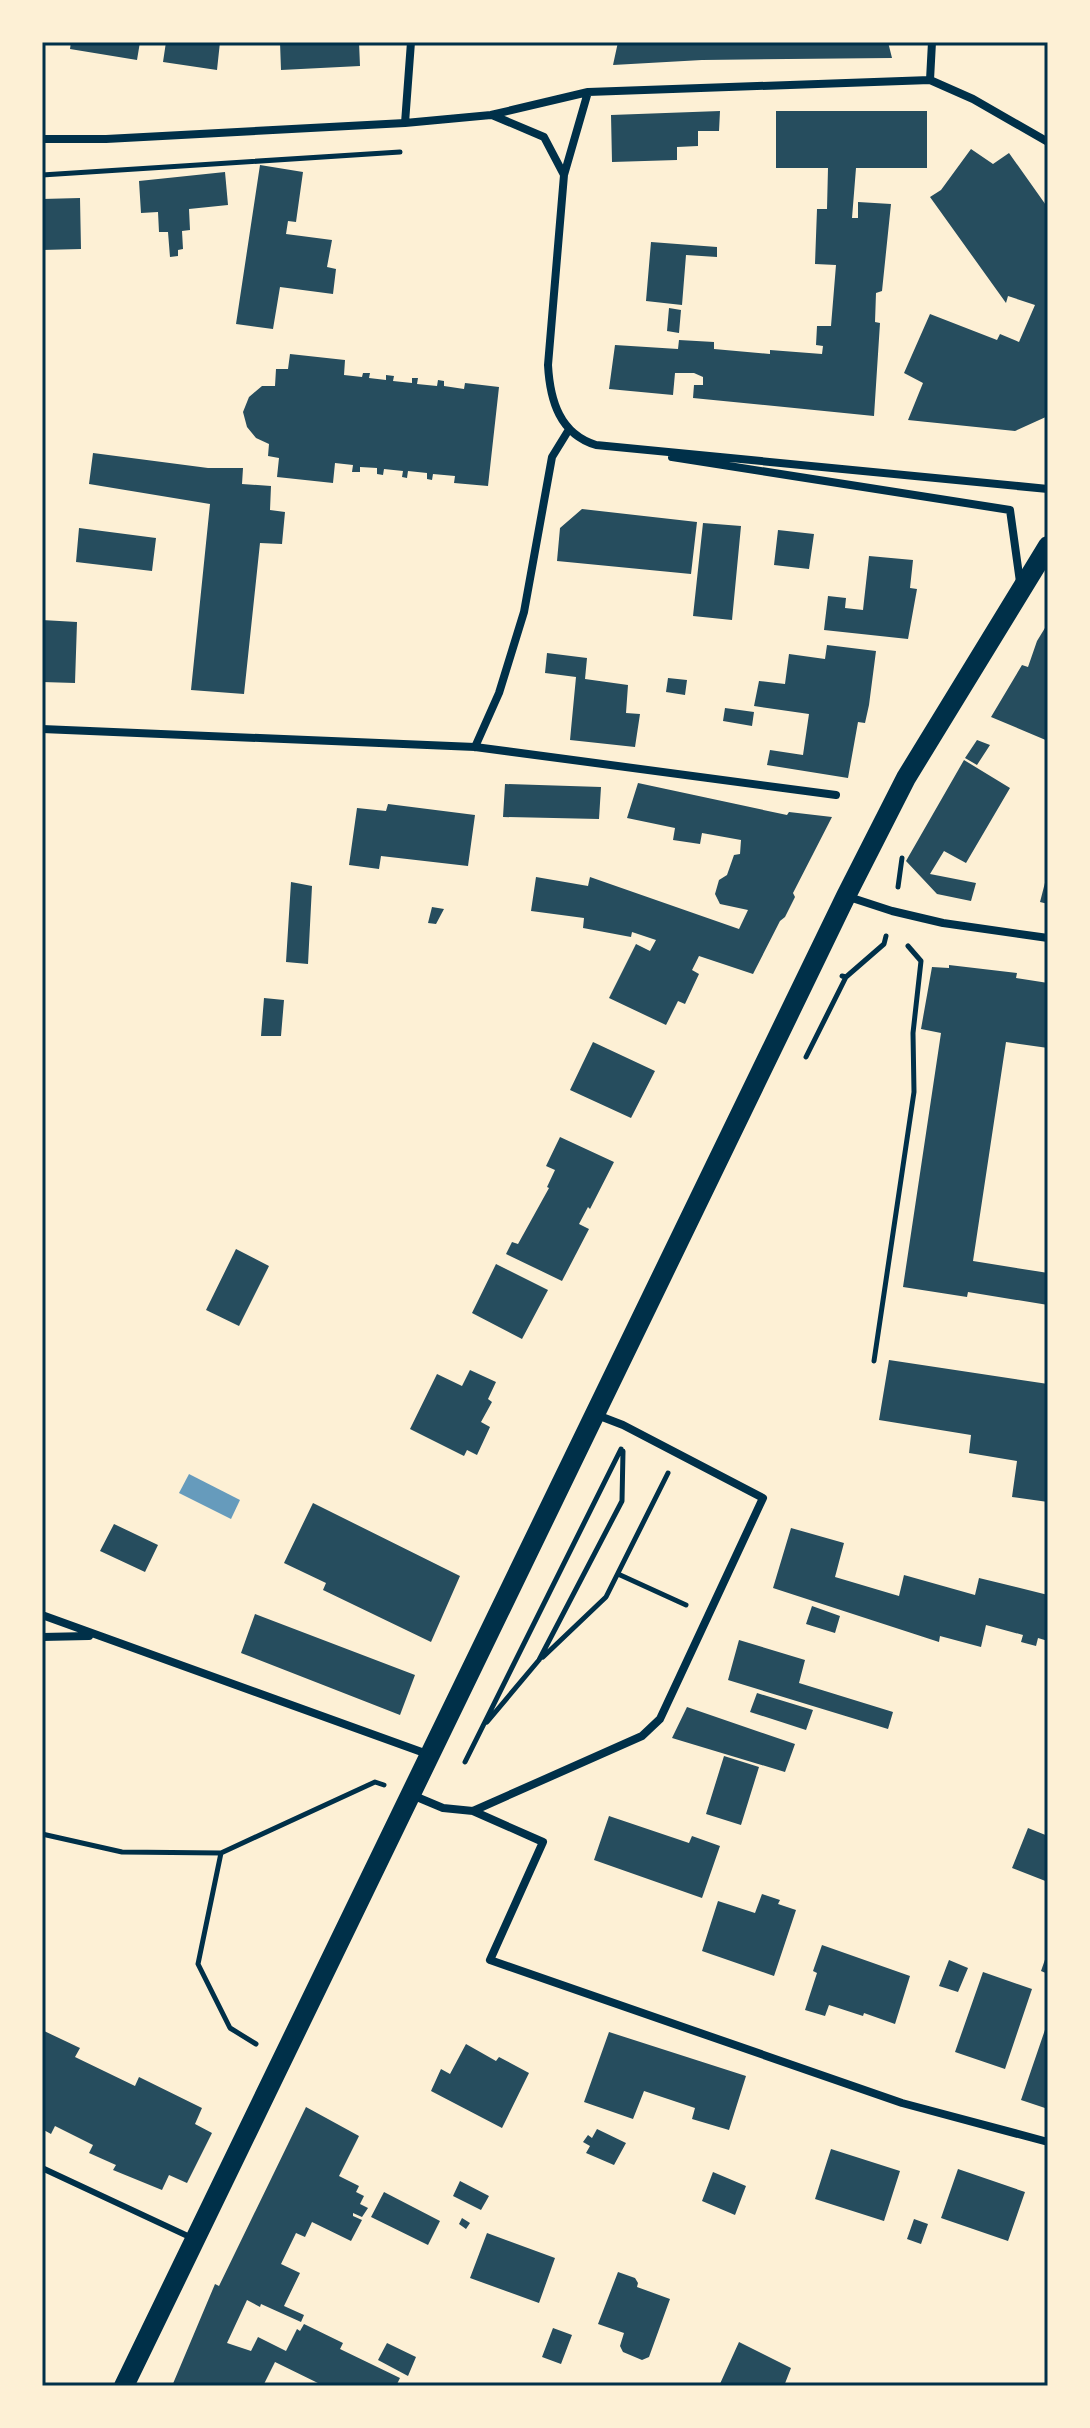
<svg xmlns="http://www.w3.org/2000/svg" width="1090" height="2428" font-family="'Roboto Condensed',sans-serif">
<style>
.water{fill:#669bbc}
.building{fill:#264d5e}
.lines{fill:none;stroke-linecap:round;stroke-linejoin:round}
.path{stroke:#003049;stroke-width:5}
.service{stroke:#003049;stroke-width:6}
.minor{stroke:#003049;stroke-width:8}
.primary{stroke:#003049;stroke-width:20}
.neatline{fill:none;stroke:#003049;stroke-width:3}
</style>
<rect width="100%" height="100%" fill="#fdf0d5"/>
<path class="water" d="M189,1474L240,1500L231,1519L179,1493Z"/>
<path class="building" d="M71,42H140L137,60L70,49Z
M166,42H220L217,70L163,62Z
M280,42H359L360,66L281,70Z
M618,42H888L892,58L702,60L613,65Z
M720,111L719,131H698V146L677,147V160L612,162L611,115Z
M776,111H927V168H856L852,218H858V202L891,204L882,291L876,293L875,322L880,323L874,416L693,398L694,385H703V377L694,373H675L673,395L609,389L615,345L678,349L679,340L714,342V349L770,354V350L822,354L823,346L816,345L817,326H831L836,265L815,264L817,209H827L828,168H776Z
M971,149L993,164L1009,153L1048,208V416L1015,431L908,420L923,383L904,373L930,314L997,340L1000,334L1019,342L1035,305L1008,296L1006,303L930,197L941,190Z
M260,165L303,172L296,222L288,221L286,234L332,240L327,267L336,269L333,294L280,287L273,329L236,324Z
M225,172L228,205L189,209L190,230L182,231L183,249L178,250V256L170,257L168,232H159L158,212L141,213L139,181Z
M80,198L81,249L42,250V199Z
M651,242L717,247V257L686,255L682,305L646,301Z
M669,308L681,310L679,333L667,331Z
M290,354L345,360L344,375L362,377L363,373H370L369,378L386,380V375L394,376L393,381L412,383V378H418L417,384L437,386L438,380L444,381V386L464,389L465,383L499,387L488,486L454,483L455,476L433,474L432,480L427,479V473L408,471L407,478L402,477L403,471L384,469L383,475L377,474V468L360,467V472H352L353,465L335,463L333,483L277,477L279,458L268,456L269,444L256,438L247,427L243,412L249,397L262,386H275L276,369H288Z
M93,453L208,468H243L242,484L271,486L270,510L285,512L282,544L260,543L244,694L191,690L210,504L89,484Z
M582,509L697,522L691,574L557,561L560,528Z
M703,523L741,526L732,620L693,616Z
M79,528L156,538L152,571L76,562Z
M778,530L814,534L809,569L774,565Z
M869,556L913,560L910,588L917,589L908,639L824,630L828,596L846,598L845,608L863,610Z
M42,620L77,622L75,683L42,682Z
M1048,623V741L991,717L1022,665L1028,667L1037,641Z
M827,645L876,651L869,705L865,723L858,722L848,778L767,765L770,750L803,755L809,714L754,706L759,681L785,684L789,654L825,659Z
M547,653L587,658L585,679L628,685L626,713L640,714L635,747L570,740L576,677L545,673Z
M668,678L687,680L685,695L666,692Z
M725,708L754,712L752,726L723,721Z
M977,740L990,745L977,765L965,758Z
M964,760L1010,788L966,863L944,851L930,874L976,883L971,901L937,894L906,861Z
M638,783L787,815L789,812L832,817L793,893L795,897L785,917L780,921L753,974L699,956L692,970L699,974L685,1004L678,1001L666,1025L609,998L636,944L650,951L656,940L632,932L631,937L583,928L584,918L531,911L536,877L588,886L590,877L739,929L748,910L720,904L715,894L719,880L727,875L734,855L740,854L741,840L702,833L700,844L673,840L675,828L627,818Z
M505,784L601,787L599,819L503,817Z
M388,804L475,815L468,866L381,856L379,869L349,865L357,808L386,811Z
M1047,875H1048V904L1040,902Z
M291,882L312,886L308,964L286,962Z
M432,907L444,909L436,924L428,923Z
M949,965L1017,973L1016,978L1048,983V1048L1006,1042L973,1261L1048,1273V1305L968,1292L967,1297L903,1287L941,1033L921,1029L932,967L949,968Z
M264,998L284,1000L281,1036H261Z
M593,1042L655,1071L631,1118L570,1090Z
M560,1137L614,1162L590,1209L588,1207L579,1224L589,1229L562,1281L506,1254L512,1242L518,1244L549,1188L547,1187L555,1170L546,1166Z
M236,1249L269,1266L239,1326L206,1310Z
M496,1264L548,1290L522,1339L472,1313Z
M889,1360L1048,1384V1502L1012,1497L1017,1461L969,1453L971,1435L879,1420Z
M470,1370L496,1382L488,1399L492,1402L481,1422L490,1427L477,1455L467,1450L464,1456L410,1429L437,1374L462,1386Z
M313,1503L460,1576L431,1642L323,1590L326,1583L284,1563Z
M114,1524L158,1545L145,1572L100,1551Z
M791,1528L844,1543L835,1577L899,1596L904,1575L975,1595L979,1578L1048,1595V1641L1038,1638L1036,1646L1021,1642L1023,1635L986,1625L981,1647L940,1636L939,1642L773,1588Z
M812,1606L840,1616L835,1633L806,1624Z
M255,1614L415,1675L400,1715L241,1653Z
M739,1640L805,1660L799,1683L893,1712L888,1729L728,1680Z
M757,1693L813,1710L806,1730L750,1712Z
M687,1707L795,1744L785,1772L672,1738Z
M724,1756L759,1767L741,1825L706,1814Z
M609,1816L689,1843L692,1836L720,1846L702,1898L594,1860Z
M1028,1828L1048,1836V1882L1012,1868Z
M762,1894L780,1900L778,1904L796,1910L774,1976L702,1951L718,1901L755,1913Z
M822,1945L910,1976L895,2024L864,2013L863,2016L829,2005L825,2016L805,2010L817,1973L813,1971Z
M1048,1951V1974L1041,1971Z
M949,1960L968,1968L958,1992L939,1986Z
M983,1972L1032,1989L1005,2069L955,2052Z
M1048,2021V2098L1045,2108L1021,2100Z
M42,2030L80,2048L75,2057L135,2086L139,2077L202,2108L195,2124L212,2133L187,2183L169,2175L162,2190L113,2170L116,2165L89,2153L93,2145L55,2126L51,2134L42,2129Z
M609,2032L746,2076L729,2130L692,2119L695,2108L644,2091L633,2119L584,2102Z
M466,2044L496,2061L499,2057L529,2073L502,2128L431,2091L441,2069L450,2074Z
M306,2107L359,2136L339,2176L359,2186L356,2192L364,2196L360,2204L368,2208L362,2217L353,2213V2216L362,2220L351,2241L312,2222L305,2237L296,2233L281,2264L300,2273L284,2306L304,2315L301,2322L261,2304L260,2307L247,2300L227,2343L251,2351L258,2337L286,2351L297,2329L300,2331L304,2324L343,2343L340,2349L400,2378L396,2386H324L275,2362L263,2386H172L215,2284L219,2286Z
M597,2129L626,2143L614,2165L586,2153L590,2146L583,2142L588,2135L592,2138Z
M831,2149L900,2171L884,2221L815,2199Z
M958,2169L1025,2192L1008,2241L941,2218Z
M713,2172L746,2186L735,2215L702,2201Z
M460,2181L489,2196L481,2210L453,2196Z
M384,2192L440,2221L428,2245L371,2217Z
M462,2218L470,2223L466,2229L459,2224Z
M914,2219L928,2224L921,2244L907,2239Z
M487,2233L555,2258L539,2303L470,2278Z
M618,2272L635,2278L638,2283L637,2287L670,2299L649,2357L642,2360L623,2352L620,2346L624,2333L598,2324Z
M553,2328L572,2335L561,2364L542,2357Z
M739,2342L791,2368L784,2386H719Z
M387,2343L416,2357L408,2376L378,2360Z"/>
<g class="lines">
<path class="path" d="M42,175L400,152
M898,887L902,858
M846,977L884,944L886,936
M806,1057L846,977L842,976
M874,1361L914,1092L913,1033L921,961L908,946
M618,1574L686,1605
M543,1657L606,1597L668,1473
M487,1722L539,1660L622,1501L623,1451
M465,1762L621,1449
M42,1834L122,1852L221,1853L375,1782L384,1785
M221,1853L198,1964L230,2028L256,2044"/>
<path class="service" d="M42,2168L192,2238"/>
<path class="minor" d="M930,80L932,42
M492,115L544,137L564,175L548,365C550,401 560,434 596,445L1048,489
M405,123L411,42
M42,139H106L405,123L491,115L588,92L930,80L973,99L1048,142
M564,175L588,92
M672,457L1010,510L1020,582
M42,729L475,747L836,795
M475,747L499,693L524,612L552,457L568,431
M846,896L892,911L943,923L1048,938
M42,1615L430,1755
M42,1637L89,1636
M412,1795L443,1808L473,1811L642,1736L660,1719L763,1498L623,1425L597,1415
M473,1811L543,1842L490,1960L902,2103L1048,2142"/>
<path class="primary" d="M124,2386L846,896L906,778L1048,546"/>
</g>
<rect width="1090" height="2428" fill="none" stroke="#fdf0d5" stroke-width="88"/>
<rect x="44" y="44" width="1002" height="2340" class="neatline"/>
</svg>
